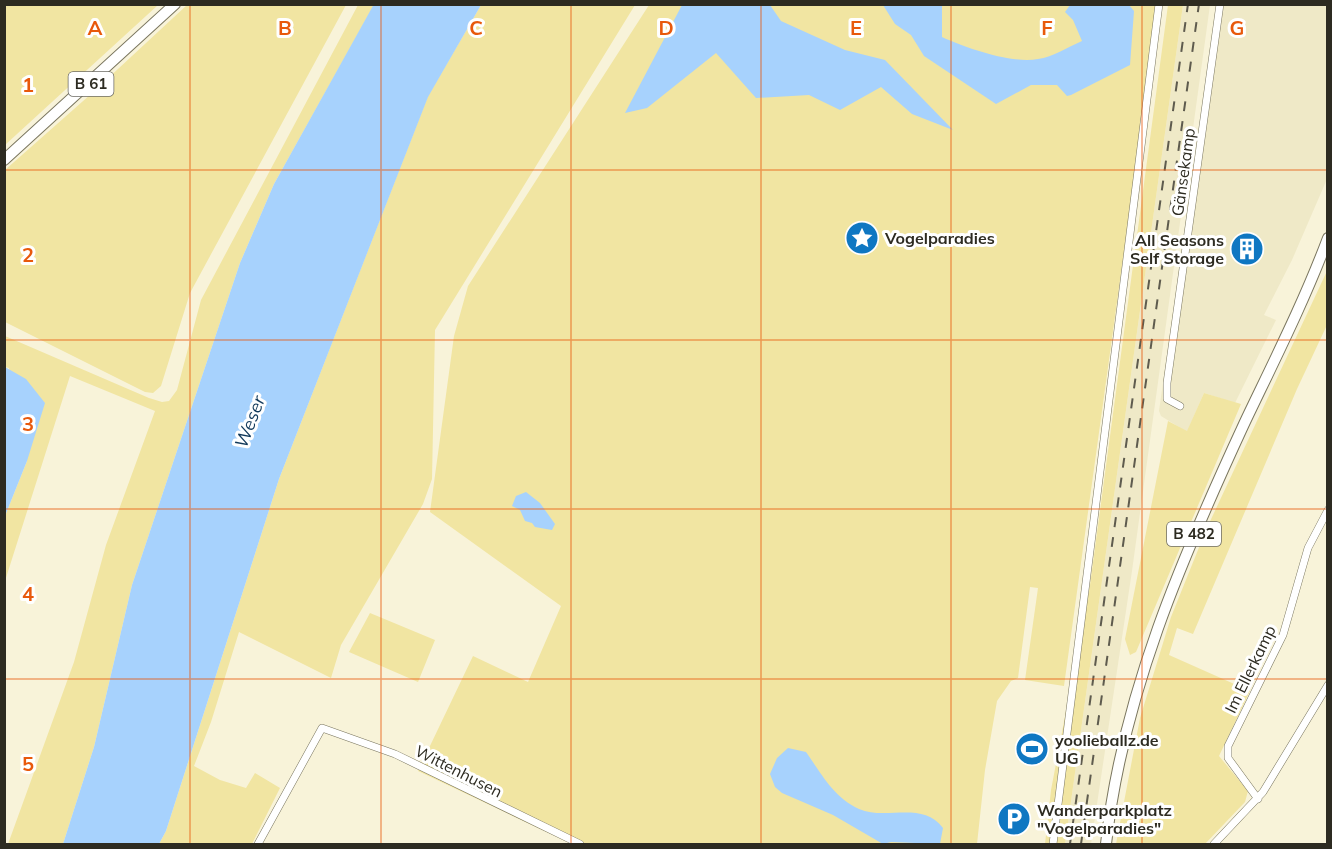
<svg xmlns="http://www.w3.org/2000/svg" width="1332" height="849" font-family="Mulish,sans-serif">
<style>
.built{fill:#efe9c7}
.green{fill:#f1e5a2}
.water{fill:#a7d2fd}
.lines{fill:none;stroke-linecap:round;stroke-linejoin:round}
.street-casing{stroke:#79755e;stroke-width:8}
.primary-casing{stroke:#79755e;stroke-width:12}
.street{stroke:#fff;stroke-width:7}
.primary{stroke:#fff;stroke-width:10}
.rail{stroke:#5e5b4e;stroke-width:2;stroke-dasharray:10 10;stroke-linecap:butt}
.grid{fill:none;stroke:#e8590c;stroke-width:1.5;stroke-opacity:0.55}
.labels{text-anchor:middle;stroke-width:6;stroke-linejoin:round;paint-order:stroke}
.shield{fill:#fff;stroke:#6c6b64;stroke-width:1.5}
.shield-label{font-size:15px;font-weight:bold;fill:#2d2b21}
.street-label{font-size:16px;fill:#2d2b21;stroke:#fff}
.poi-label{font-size:16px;font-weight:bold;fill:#2d2b21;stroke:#fff;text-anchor:start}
.water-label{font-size:18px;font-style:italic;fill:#11395b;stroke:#fff}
.grid-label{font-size:20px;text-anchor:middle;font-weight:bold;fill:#e8590c;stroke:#fff;stroke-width:6;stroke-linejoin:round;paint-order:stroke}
</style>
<rect width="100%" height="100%" fill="#f8f3d9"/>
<path class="built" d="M1183,5H1210L1132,571L1091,844H1065Z
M1217,5H1327V179L1292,260L1264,315L1276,320L1235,403L1204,393L1187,432L1161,416L1159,411Z"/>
<path class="green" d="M5,4H158V5L5,145Z
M187,5H346L190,293L161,386L153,393L145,392L5,322V170L91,94Z
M358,5H374L274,184L240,263L132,585L94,747L63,844H8L74,662L106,545L155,411L70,376L5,581V516L27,461L9,368L5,367V336L149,398L162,402L169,401L177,390L201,300Z
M481,5H635L435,330L432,479L423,504L341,645L331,678L239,632L211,722L194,766L220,780L246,788L255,773L280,788L252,844H159L166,831L279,479L428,96Z
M649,5H1158L1064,686L1025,680L1038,588L1030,587L1018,678L1011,681L997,701L985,770L977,844H572L418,771L473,656L528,682L561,606L430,512L454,336L468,286Z
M1168,5H1183L1065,844H1045L1051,790L1090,585Z
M1327,271V325L1297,389L1193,634L1177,628L1169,655L1250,691L1219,756L1248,791L1245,802L1205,844H1116L1140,718L1171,617L1206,530Z
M1204,393L1241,404L1136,652L1130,655L1125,639L1168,421L1187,431Z
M370,613L435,640L418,682L349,652Z"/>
<path class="water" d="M374,4L481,5L428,97L279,479L166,831L159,844H63L94,747L132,585L240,263L274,184Z
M682,5H770L781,21L845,50L885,60L953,130L912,114L881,87L840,110L809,95L756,98L716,53L647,108L625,113Z
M883,5H942V37C966,48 1012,64 1038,59C1053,57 1068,47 1082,41L1073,20L1065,12L1070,5H1129L1134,11L1130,65L1071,95L1067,96L1057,85H1031L996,104L924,56L911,35L895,24Z
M5,367L26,379L45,403L27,461L5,516Z
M526,492L540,503L555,524L552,530L535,527L532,523L525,521L520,510L512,506L516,496Z
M788,748L806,752C821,773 833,797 859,809C886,821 922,800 943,828L940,844L891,842L883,844L833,815L782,793L775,787L770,774L777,758Z"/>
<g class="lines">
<g class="street-casing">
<path id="street" d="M1180,406L1167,399V383L1220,4
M1258,799L1228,758V746L1283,635L1308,548L1328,510
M258,844L322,728L395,754L580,844
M1053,844L1159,4
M1214,844L1263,792L1328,685"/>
</g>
<g class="primary-casing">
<path id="primary" d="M4,160L175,4
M1106,844C1122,696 1182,558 1244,424C1273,363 1304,302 1328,238"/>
</g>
<use href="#street" class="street"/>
<use href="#primary" class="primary"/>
<path class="rail" d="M1070,844L1188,4
M1081,844L1199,4"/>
</g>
<path class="grid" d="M190,4V844M381,4V844M571,4V844M761,4V844M951,4V844M1142,4V844M4,170H1328M4,340H1328M4,509H1328M4,679H1328"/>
<defs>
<g id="sight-disc" transform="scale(1.725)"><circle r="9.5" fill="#0f77c2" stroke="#fff"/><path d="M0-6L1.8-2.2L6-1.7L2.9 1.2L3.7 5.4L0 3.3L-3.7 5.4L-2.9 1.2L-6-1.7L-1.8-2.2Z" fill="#fff"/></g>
<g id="building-disc" transform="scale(1.725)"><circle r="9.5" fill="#0f77c2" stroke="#fff"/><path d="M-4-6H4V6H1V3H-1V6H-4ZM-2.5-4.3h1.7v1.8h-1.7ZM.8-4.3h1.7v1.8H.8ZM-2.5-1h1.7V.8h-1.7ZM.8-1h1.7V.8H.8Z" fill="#fff"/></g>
<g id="stadium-disc" transform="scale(1.725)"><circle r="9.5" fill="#0f77c2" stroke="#fff"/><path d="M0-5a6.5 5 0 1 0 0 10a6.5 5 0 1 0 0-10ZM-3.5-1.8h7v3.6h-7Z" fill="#fff"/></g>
<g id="parking-disc" transform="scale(1.725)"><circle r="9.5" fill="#0f77c2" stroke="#fff"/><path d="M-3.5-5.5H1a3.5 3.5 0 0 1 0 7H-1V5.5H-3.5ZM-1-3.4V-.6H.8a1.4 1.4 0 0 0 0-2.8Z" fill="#fff"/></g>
</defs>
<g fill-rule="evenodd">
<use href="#sight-disc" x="862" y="238"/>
<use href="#building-disc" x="1247" y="249"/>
<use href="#stadium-disc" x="1032" y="749"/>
<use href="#parking-disc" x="1014" y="819"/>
</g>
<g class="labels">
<g class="shield">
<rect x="68.5" y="72" width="45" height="24" rx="4.5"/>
<rect x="1167" y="522" width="54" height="24" rx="4.5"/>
</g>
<g class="shield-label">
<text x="91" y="89">B 61</text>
<text x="1194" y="539">B 482</text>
</g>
<g class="street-label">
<text transform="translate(1183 172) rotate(-82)" y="6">Gänsekamp</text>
<text transform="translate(1250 669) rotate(-64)" y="6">Im Ellerkamp</text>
<text transform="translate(459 771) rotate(27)" y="6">Wittenhusen</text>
</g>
<g class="poi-label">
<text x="885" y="244">Vogelparadies</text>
<text x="1224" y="246" text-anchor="end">All Seasons<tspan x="1224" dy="18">Self Storage</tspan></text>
<text x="1055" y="746">yoolieballz.de<tspan x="1055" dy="18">UG</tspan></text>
<text x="1037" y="816">Wanderparkplatz<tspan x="1037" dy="18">"Vogelparadies"</tspan></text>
</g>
<g class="water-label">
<text transform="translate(250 422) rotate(-69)" y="6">Weser</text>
</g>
</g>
<g class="grid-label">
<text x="95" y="35">A</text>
<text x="285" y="35">B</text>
<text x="476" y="35">C</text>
<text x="666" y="35">D</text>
<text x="856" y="35">E</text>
<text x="1047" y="35">F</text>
<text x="1237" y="35">G</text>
<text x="28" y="92">1</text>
<text x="28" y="262">2</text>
<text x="28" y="431">3</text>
<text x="28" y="601">4</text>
<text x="28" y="771">5</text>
</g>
<rect width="1332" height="849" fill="none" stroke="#2d2b21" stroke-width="12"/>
</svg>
